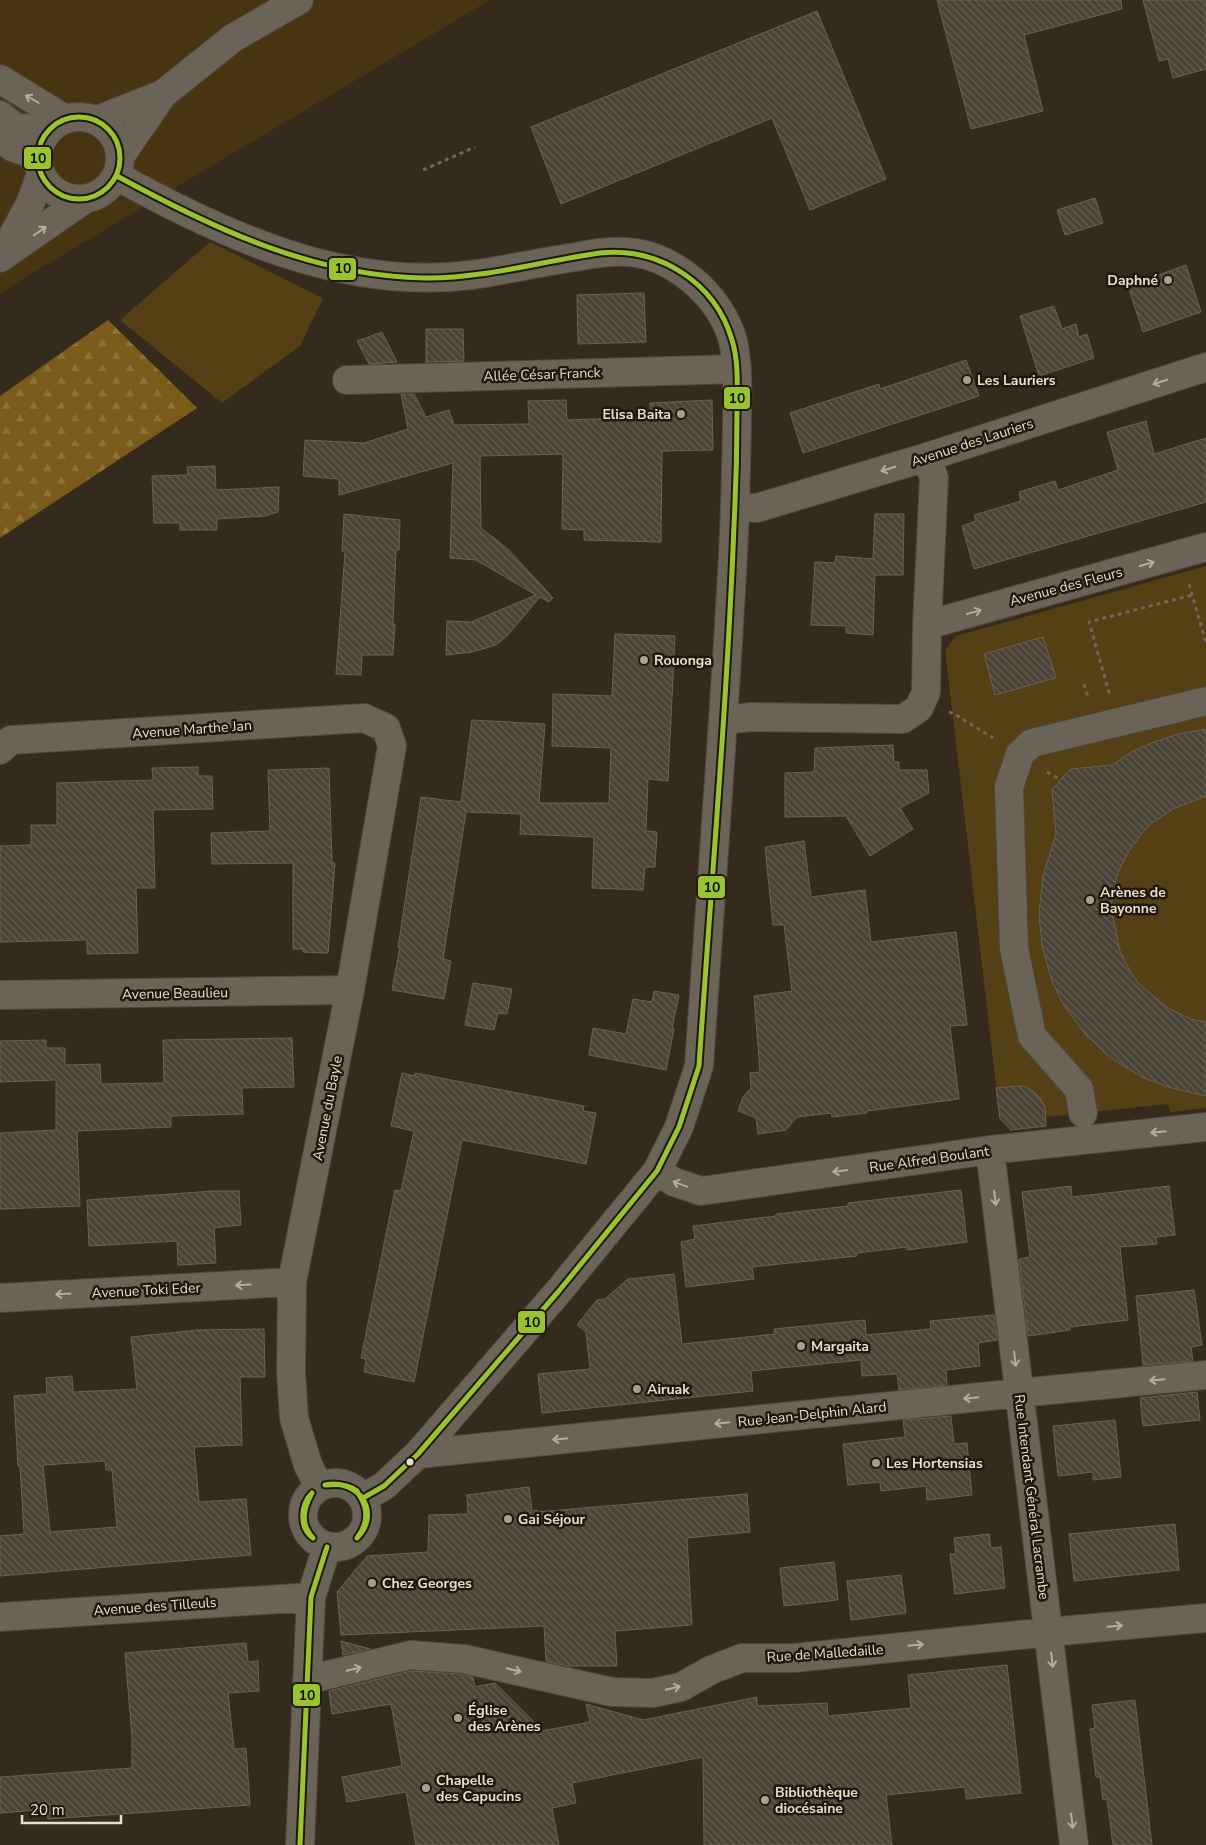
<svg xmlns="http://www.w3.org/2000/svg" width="1206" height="1845" font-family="'Nunito Sans',sans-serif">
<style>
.built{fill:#473512}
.forest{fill:url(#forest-firs)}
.green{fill:#553f14}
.building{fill:url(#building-back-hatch);stroke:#6a6255;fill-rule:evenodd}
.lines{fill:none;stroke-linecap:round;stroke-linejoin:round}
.minor-casing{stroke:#50483c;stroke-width:30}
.path{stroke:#6f675d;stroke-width:3;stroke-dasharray:4 4;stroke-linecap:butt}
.minor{stroke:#6a6358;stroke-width:28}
.bus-1-casing{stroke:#1f180b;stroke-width:9}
.bus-1{stroke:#9ac331;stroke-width:5}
.oneway{stroke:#b6ad9e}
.poi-dot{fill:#a99f8f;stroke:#1f180b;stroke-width:2}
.bus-dot{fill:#e8decd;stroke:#1f180b;stroke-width:2}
.labels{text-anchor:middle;stroke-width:5;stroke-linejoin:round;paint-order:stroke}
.poi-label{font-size:14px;font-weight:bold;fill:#e8decd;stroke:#1f180b;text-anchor:start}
.street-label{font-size:14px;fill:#e8decd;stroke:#1f180b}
.line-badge{stroke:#1f180b;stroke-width:2}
.pale-badge-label{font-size:14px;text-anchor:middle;font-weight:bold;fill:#111}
</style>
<defs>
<pattern id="forest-firs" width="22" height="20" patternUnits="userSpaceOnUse" patternTransform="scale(1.25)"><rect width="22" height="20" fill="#7a5b1a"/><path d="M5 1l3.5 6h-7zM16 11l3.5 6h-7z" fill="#8d723a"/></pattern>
<pattern id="building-back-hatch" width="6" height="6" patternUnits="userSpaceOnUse" patternTransform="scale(1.25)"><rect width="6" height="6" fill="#4a4337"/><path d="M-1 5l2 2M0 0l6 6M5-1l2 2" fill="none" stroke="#645e53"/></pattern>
</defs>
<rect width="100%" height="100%" fill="#342b1c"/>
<path class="built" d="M0,0H490L14,284L0,294Z"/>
<path class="forest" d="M108,320L197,408L0,538V396Z"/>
<path class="green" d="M210,242L323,298L300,346L222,403L120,320Z
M1206,566V1108L1170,1112L1168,1104L1046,1117L1047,1126L1011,1130L1000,1119L945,650L956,636Z"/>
<path class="building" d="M937,0H1121L1122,9L1024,35L1043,111L971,129Z
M1143,0H1206V69L1173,78L1168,59L1159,61Z
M817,11L886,179L810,210L772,118L561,204L531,127Z
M1095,198L1103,223L1065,235L1057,210Z
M1186,265L1201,312L1143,332L1128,286Z
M644,293L646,342L578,344L577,295Z
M1054,306L1062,329L1076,324L1079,337L1087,334L1094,358L1039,376L1020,316Z
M426,329H463L464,361L426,362Z
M382,332L397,362L369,364L357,341Z
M966,360L979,396L803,453L790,413L879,384L880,389Z
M401,394H414L426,417L449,410L454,425L529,424L528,401L566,400L567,420L650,417V403L712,400L713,450L662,451L661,542L584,540V530L562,529L563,454L480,456L481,528L508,549L553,598L549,602L540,597L507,636L496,645L472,652L446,655L447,621L471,622L536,595L476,560L450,558L453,463L339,495V479L303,476L305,440L364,443L408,429Z
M1146,421L1154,454L1206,438V502L974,569L962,526L976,521L974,515L1021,501L1019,492L1055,481L1058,490L1118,470L1107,432Z
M215,466L216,490L279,487L278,512L265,516L217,519V530H180V523H154L152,476L188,475L187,467Z
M344,514L400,520L399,550H396L393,624H395L393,655H362L361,675L336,674L345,553L342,551Z
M875,514H904L903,575H875L873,635L846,633V626L811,625L815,562L835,563L836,556L873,559Z
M615,634L675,636L668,781L648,779L646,831L657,832L655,867H645L643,890L592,888L594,837L520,834L521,814L466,812L443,959L451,961L444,999L392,990L400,947H398L421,797L461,802L472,720L545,724L539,803H609L611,748L552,746L553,694L612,696Z
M1043,637L1056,678L995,695L984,654Z
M1206,729V796L1173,809L1152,823L1143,832L1128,852L1117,875L1112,901V913L1120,951L1131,973L1139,984L1168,1008L1191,1019L1206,1022V1096L1168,1087L1144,1078L1112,1059L1085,1034L1063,1004L1052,981L1042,946L1039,913L1043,876L1056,834L1052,790L1070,769L1112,765L1131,752L1154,742L1178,734Z
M893,745L894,762H899V770H927L929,793L900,808L913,829L870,856L846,816L785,817V773L814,772L815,748Z
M198,767V776H212L213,809L153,810L155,888H136L138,953L87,954V940L0,942V846L31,845V825H57V783L153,780L152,768Z
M329,768L332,863H335L328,953L303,952V949H293V863L212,864L211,833L270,831L268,770Z
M804,841L811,897L865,890L871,942L956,932L967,1025L950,1026L959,1099L867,1111V1113L832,1117L831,1113L797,1117L786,1130L758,1134L756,1118L738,1111L743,1097L751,1088L750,1073L760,1072L754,996L792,991L784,925H773L765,847Z
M473,983L512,989L507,1014L498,1013L494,1030L465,1025Z
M654,991L679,995L672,1029H674L666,1070L589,1055L593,1028L626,1034L633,999L652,1002Z
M292,1038L294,1087L242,1088L243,1114L171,1116V1127L77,1131L80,1206L0,1209V1133L56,1130V1080L0,1082V1041L46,1040V1048H65V1065L100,1064L101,1084L164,1083L163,1040Z
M402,1073L414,1076L415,1073L584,1106L583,1111L596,1113L586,1164L462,1140L414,1382L364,1372L366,1359L361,1358L395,1190L401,1191L414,1131L391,1126Z
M1017,1086H1024L1033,1091L1040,1098L1045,1107L1046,1126L1011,1130L1000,1119L996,1088Z
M1071,1186L1072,1197L1169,1186L1175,1235L1156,1237L1157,1244L1120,1247L1128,1320L1070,1327V1330L1028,1336L1019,1259L1030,1257L1022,1192Z
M961,1190L967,1242L907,1250V1247L857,1253V1256L752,1267L754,1279L686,1287L681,1242L695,1239L693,1226L776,1216V1214L848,1206V1203Z
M213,1191H239L241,1225L214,1228L216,1263L178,1265L177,1241L89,1246L87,1200Z
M674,1274L682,1344L775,1334L774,1329L865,1320L866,1335L931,1329L930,1321L994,1315L997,1340L978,1343L980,1366L946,1370L947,1385L899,1390L897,1374L862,1376L861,1360L751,1371L753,1391L542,1413L538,1374L590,1369L586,1332L577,1325L597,1300L605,1299L628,1279Z
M1194,1290L1202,1345L1191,1347L1193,1361L1143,1365L1136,1296Z
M264,1329L265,1377H240L242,1445L194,1447L199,1502L246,1499L251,1555L0,1576V1536L24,1534L20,1466H18L14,1396L47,1394L46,1378L72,1376L73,1392L137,1389L131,1337L197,1330ZM105,1461L106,1470H112L117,1527L50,1532L43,1465Z
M1197,1392L1200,1420L1143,1426L1140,1398Z
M951,1416L954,1444L967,1443L972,1495L927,1500L926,1486L881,1491L880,1482L848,1485L843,1444L905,1437L903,1420Z
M1115,1420L1121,1477L1093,1480V1472L1058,1476L1053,1426Z
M529,1487L532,1511L537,1510V1512L747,1494L750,1532L687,1538L692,1625L615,1631L617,1666H566L546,1661L544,1626L341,1635L337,1592L367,1556L428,1552L429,1515L468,1514L467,1495Z
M1175,1524L1179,1570L1074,1581L1069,1534Z
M989,1534L991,1548L1001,1547L1005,1588L955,1594L950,1554H956L954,1538Z
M834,1562L838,1600L784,1606L780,1568Z
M901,1575L906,1613L851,1620L847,1581Z
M341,1641L370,1649L343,1655Z
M246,1643L248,1662L258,1661L259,1691L228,1693L234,1749L246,1748L250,1805L48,1819L47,1809L0,1813V1777L132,1768V1736L125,1653Z
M1007,1665L1021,1793L966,1799L965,1787L886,1795L892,1845H704L703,1757L572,1783L576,1803L552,1808L559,1845H416L406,1792L347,1802L342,1777L402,1766L391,1704L332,1714L329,1691L411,1671L462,1674L473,1677L475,1687L495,1683L533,1721L536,1732L590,1722L586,1704L643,1720L757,1697V1706L827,1703L828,1716L911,1708L908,1675Z
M1135,1700L1152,1845H1113L1107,1799L1103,1800L1100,1777H1096L1090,1729L1095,1728L1092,1705Z"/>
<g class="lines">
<g class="minor-casing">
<path id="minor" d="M0,79L65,119
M0,115L16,128L49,129
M38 158a41 41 0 1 1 82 0a41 41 0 1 1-82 0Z
M97,120L163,94L233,38L299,0
M0,137L12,147L38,156
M121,155L163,94
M117,176C224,236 346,291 471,275C506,270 541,262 576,257C592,254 608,251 625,252C672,253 721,296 733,341C739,368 737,397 737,425C736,474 735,524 732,573C723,738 710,902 699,1066L679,1127L657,1171L558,1292L418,1454L384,1486L363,1498
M3,254L30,204L41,174
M0,258L85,199
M347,380L737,369
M736,506L757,508L927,457L1206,367
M927,625L1206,547
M723,720L752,717L903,719L919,708L926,692L927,625L934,478L927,457
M0,750L11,740L364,718L386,728L392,746L350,990L292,1282L291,1372L294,1418L308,1465L319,1487
M0,995L350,990
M1083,1113L1079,1089L1032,1036L1014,948L1009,787L1020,754L1032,743L1206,701
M990,1150L1074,1845
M657,1171L674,1182L701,1191L990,1150L1206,1127
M0,1298L292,1282
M418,1454L1019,1393L1206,1375
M303 1515a32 32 0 1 1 64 0a32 32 0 1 1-64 0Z
M0,1617L311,1597
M307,1680L410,1655L464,1659L612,1692L653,1693L681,1687L711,1670L742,1658H794L1049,1632L1206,1618
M300,1845L311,1597L327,1547"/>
</g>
<path class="path" d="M423,170L475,147
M1189,584L1206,643
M1084,684L1088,697
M1108,693L1109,692L1089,622L1192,595
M949,712L953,713L993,738
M1047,772L1061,780"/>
<use href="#minor" class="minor"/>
<g class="bus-1-casing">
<path id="bus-1" d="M38 158a41 41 0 1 1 82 0a41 41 0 1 1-82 0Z
M117,176C212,228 313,276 424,278C483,279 542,261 600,253C659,247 715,282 732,340C739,362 737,388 737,412C737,449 736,487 734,525C727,705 711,886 699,1066L679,1127L657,1171L558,1292L418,1454L384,1486L363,1498
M325,1485C359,1478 382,1513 357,1538
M325,1485C335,1484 348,1484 357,1491C357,1491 360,1497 361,1498C369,1512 367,1525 357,1538
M312,1493C303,1509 300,1524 313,1538
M312,1493C300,1505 299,1528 313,1538
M300,1845L311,1597L327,1547"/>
</g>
<use href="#bus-1" class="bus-1"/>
</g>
<defs><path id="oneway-shaft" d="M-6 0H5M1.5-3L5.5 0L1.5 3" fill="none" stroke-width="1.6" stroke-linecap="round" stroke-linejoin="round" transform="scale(1.25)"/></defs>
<g class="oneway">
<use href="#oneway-shaft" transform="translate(32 99) rotate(-150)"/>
<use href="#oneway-shaft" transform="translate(40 231) rotate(-35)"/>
<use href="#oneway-shaft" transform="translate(1160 382) rotate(162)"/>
<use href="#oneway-shaft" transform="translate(888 469) rotate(163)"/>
<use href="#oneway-shaft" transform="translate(1147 564) rotate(-15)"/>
<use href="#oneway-shaft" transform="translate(974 612) rotate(-15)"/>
<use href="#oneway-shaft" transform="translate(1158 1132) rotate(174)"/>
<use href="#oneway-shaft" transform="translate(840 1171) rotate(172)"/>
<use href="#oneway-shaft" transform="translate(680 1184) rotate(-160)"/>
<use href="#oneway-shaft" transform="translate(995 1198) rotate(83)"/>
<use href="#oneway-shaft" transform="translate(243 1285) rotate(177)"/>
<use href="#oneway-shaft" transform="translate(63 1294) rotate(177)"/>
<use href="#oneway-shaft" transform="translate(1015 1359) rotate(83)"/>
<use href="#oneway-shaft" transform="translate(1157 1380) rotate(175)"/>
<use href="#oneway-shaft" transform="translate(971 1398) rotate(174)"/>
<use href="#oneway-shaft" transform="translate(722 1423) rotate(174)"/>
<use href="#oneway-shaft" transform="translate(560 1439) rotate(174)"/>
<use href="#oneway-shaft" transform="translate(1115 1626) rotate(-5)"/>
<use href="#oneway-shaft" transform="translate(916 1645) rotate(-6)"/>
<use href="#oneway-shaft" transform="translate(1052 1660) rotate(83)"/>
<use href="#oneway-shaft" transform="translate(354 1669) rotate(-13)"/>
<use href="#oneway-shaft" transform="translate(514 1670) rotate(13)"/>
<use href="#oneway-shaft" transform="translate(673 1688) rotate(-13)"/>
<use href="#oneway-shaft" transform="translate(1072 1821) rotate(83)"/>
</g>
<g class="poi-dot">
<circle cx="1168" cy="280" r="5"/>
<circle cx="967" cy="380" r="5"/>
<circle cx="681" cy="414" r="5"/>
<circle cx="644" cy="660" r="5"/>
<circle cx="1090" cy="900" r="5"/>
<circle cx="801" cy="1346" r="5"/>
<circle cx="637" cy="1389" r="5"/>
<circle cx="876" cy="1463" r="5"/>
<circle cx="508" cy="1519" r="5"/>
<circle cx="372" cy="1583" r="5"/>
<circle cx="458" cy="1718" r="5"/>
<circle cx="426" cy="1788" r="5"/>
<circle cx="765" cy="1800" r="5"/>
</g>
<circle class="bus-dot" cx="410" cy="1462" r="4.5"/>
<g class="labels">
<g class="poi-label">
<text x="1158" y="285" text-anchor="end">Daphné</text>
<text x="977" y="385">Les Lauriers</text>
<text x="671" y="419" text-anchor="end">Elisa Baita</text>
<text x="654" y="665">Rouonga</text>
<text x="1100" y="897">Arènes de<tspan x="1100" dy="16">Bayonne</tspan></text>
<text x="811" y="1351">Margaita</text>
<text x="647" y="1394">Airuak</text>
<text x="886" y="1468">Les Hortensias</text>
<text x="518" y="1524">Gai Séjour</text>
<text x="382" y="1588">Chez Georges</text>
<text x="468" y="1715">Église<tspan x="468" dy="16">des Arènes</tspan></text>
<text x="436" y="1785">Chapelle<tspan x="436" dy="16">des Capucins</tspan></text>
<text x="775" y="1797">Bibliothèque<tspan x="775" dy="16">diocésaine</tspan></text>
</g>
<g class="street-label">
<text transform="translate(542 374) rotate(-2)" y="5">Allée César Franck</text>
<text transform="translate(972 442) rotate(-18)" y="5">Avenue des Lauriers</text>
<text transform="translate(1066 586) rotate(-15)" y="5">Avenue des Fleurs</text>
<text transform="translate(192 729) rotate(-4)" y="5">Avenue Marthe Jan</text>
<text transform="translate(175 993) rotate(-1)" y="5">Avenue Beaulieu</text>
<text transform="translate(327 1108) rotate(-79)" y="5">Avenue du Bayle</text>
<text transform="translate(929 1159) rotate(-8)" y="5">Rue Alfred Boulant</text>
<text transform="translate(146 1290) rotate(-3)" y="5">Avenue Toki Eder</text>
<text transform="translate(812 1414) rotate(-6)" y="5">Rue Jean-Delphin Alard</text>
<text transform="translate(1032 1497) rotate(83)" y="5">Rue Intendant Général Lacrambe</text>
<text transform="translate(155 1606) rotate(-4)" y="5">Avenue des Tilleuls</text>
<text transform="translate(825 1653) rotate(-4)" y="5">Rue de Malledaille</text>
</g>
</g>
<g class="line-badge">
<rect x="23" y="146" width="29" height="24" rx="5" fill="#9ac331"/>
<rect x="328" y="257" width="29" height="24" rx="5" fill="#9ac331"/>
<rect x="723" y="386" width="28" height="24" rx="5" fill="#9ac331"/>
<rect x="697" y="875" width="29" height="24" rx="5" fill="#9ac331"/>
<rect x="517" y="1310" width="29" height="24" rx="5" fill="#9ac331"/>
<rect x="292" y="1683" width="29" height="24" rx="5" fill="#9ac331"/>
</g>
<g class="pale-badge-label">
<text x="38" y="163">10</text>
<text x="343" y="273">10</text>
<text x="737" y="403">10</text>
<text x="712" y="892">10</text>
<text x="532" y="1327">10</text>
<text x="307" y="1700">10</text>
</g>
<path d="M22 1815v8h99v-8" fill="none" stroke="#e8decd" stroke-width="2.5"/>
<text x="30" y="1815" font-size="15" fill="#e8decd" stroke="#1f180b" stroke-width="4" paint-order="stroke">20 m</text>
</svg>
